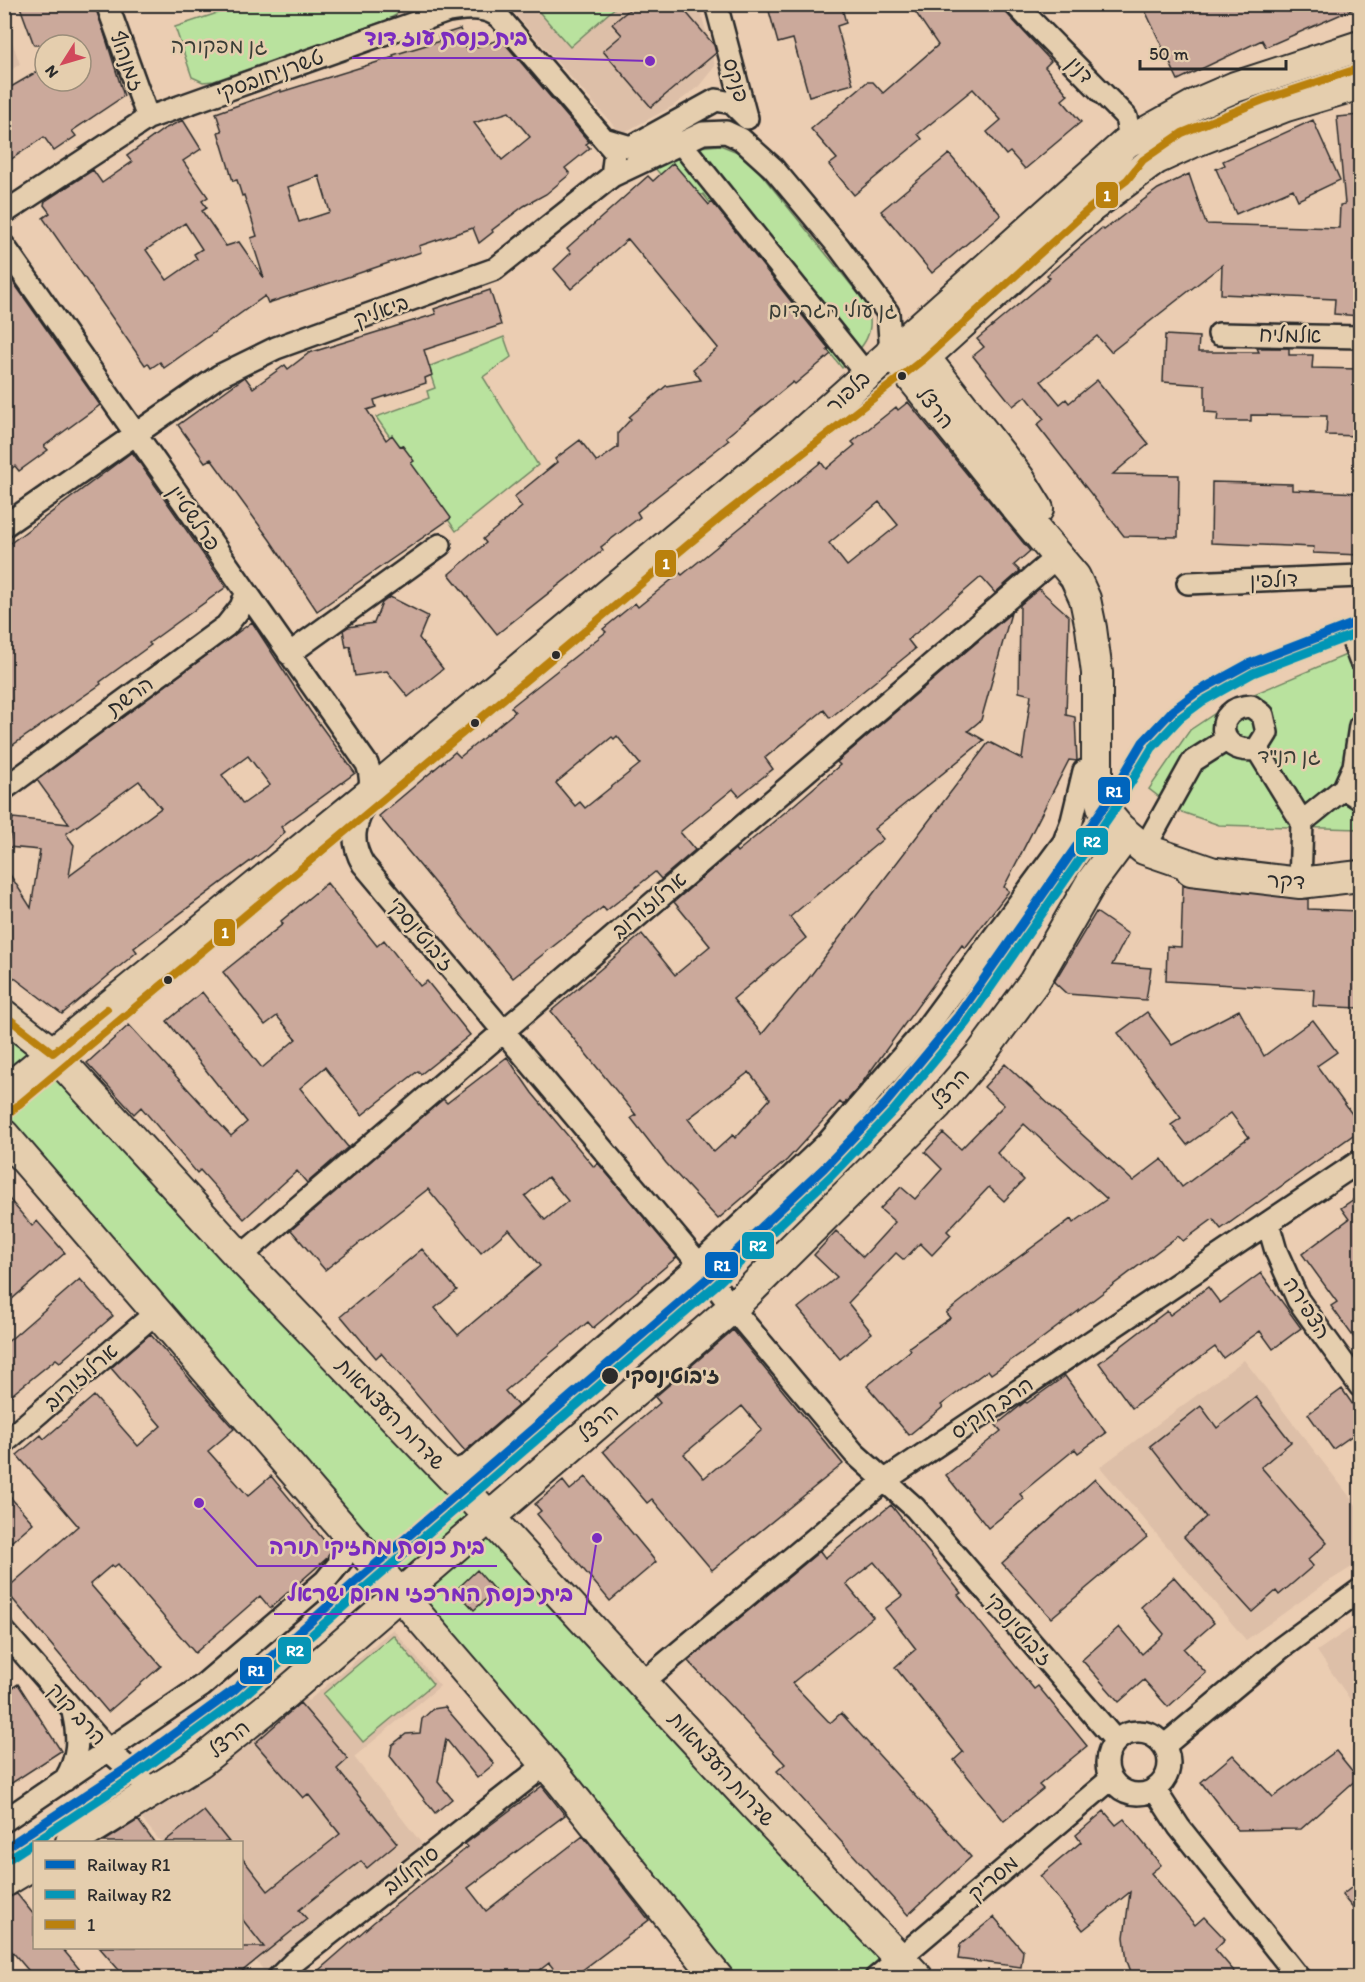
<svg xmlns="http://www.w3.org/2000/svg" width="1365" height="1982" font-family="Itim,'Playpen Sans Hebrew',sans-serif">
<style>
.built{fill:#ddbfa8}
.green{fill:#b9e29e;stroke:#728664;stroke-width:1.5}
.building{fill:#cba99b;stroke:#2b2b2b;stroke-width:1.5;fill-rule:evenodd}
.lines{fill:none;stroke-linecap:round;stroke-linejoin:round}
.street-casing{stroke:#2b2b2b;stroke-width:26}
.secondary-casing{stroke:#2b2b2b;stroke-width:34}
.street{stroke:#e5ceae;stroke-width:21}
.secondary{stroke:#e5ceae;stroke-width:30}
.bus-1-casing{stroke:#e5ceae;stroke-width:12}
.bus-1{stroke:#ba810d;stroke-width:8}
.rail-1-casing{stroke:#e5ceae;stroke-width:14}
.rail-2-casing{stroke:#e5ceae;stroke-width:14}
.rail-1{stroke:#0065bd;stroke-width:9}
.rail-2{stroke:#0696b6;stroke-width:9}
.bus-dot{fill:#2b2b2b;stroke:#e5ceae;stroke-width:2}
.labels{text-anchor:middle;stroke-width:5;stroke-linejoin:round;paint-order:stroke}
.park-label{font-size:21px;fill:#393d36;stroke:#e5ceae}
.street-label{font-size:21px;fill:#2b2b2b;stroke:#e5ceae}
.stop-label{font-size:21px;font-weight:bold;fill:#2b2b2b;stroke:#e5ceae;text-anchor:start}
.leader{fill:none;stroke:#7b2cbf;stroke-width:2}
.callout-dot{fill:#7b2cbf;stroke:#e5ceae;stroke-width:2}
.callout-label{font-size:22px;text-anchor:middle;font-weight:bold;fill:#7b2cbf;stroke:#e5ceae;stroke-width:5;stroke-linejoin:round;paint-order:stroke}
.line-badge{stroke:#e5ceae;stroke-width:2}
.badge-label{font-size:16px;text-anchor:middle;font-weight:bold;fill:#fff}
</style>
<rect width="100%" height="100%" fill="#ebcdb2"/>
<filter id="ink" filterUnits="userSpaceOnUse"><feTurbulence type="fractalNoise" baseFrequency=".0167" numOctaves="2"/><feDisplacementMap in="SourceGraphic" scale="12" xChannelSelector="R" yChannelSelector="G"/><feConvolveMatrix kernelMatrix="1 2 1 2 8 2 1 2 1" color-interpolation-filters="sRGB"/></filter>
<g filter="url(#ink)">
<path class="built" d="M507,5H699L715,66L699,86L673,106L621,134Z
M4,19L20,64L5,74H4Z
M1244,1360L1360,1510V1562L1326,1583L1246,1640L1100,1467Z
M1360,1622V1714L1317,1651Z
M393,1629L440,1686L354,1757L422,1844L265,1972L242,1943V1842H161L141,1818L189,1788L303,1696L308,1701Z"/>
<path class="green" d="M242,5V4L403,5L396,15L387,20L214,81L203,82L192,77L175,27Z
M533,5H618L570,47Z
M720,145L740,153L753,164L865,302C879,331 863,348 842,368L703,194L686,206L655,168L698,147Z
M504,337L511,357L483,377L538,465L456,531L376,417L429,398L427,391L435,388L428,367Z
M1360,649V829L1219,825L1176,810L1149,789L1190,730L1226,706Z
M4,1029L38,1058L899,1977H731L5,1121Z
M393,1635L433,1684L363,1742L323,1694Z"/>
<path class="building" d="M19,4H95L124,96L72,131L76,136L54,151L44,137L4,164V91L45,67V81H81V45H34Z
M636,4H679L714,45L716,53L651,107L603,51L622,35L612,24Z
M767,4H841L846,23L837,26L853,84L809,96L793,39L778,43Z
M910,4H998L1051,61L1045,67L1068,95L1062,100L1081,122L1025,169L1010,152L1006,155L987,132L1001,120L973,89L918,134L922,139L854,195L829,165L837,159L811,129L867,82H873L883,93L938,45Z
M1142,4H1360V6L1266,47L1262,40L1178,80Z
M460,29L467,50L501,39L589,142L586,144L590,148L565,168L570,174L546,194L524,206L492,230L493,232L479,243L473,228L419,246L421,252L330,283L268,303L265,296L164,368L160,362L151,368L148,363L145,365L43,218L50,213L44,205L45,201L93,170L102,183L132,162L127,156L164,129L183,120L201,149L183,161L208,197L202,201L207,208L202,211L226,246L239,242L264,278L251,238L257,236L244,195L242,196L237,180L233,181L218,132L222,131L216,113L281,90V92L394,57L393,55L440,41L438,36ZM509,112L530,137L502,160L474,123ZM319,176L330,212L299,222L288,187ZM185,223L202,249L194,254L197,259L167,280L146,250Z
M1360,115V316L1334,314L1335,299L1221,294L1222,265L1111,352L1097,336L1041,381L1060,404L1066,399L1069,403L1097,380L1149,444L1113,474L1179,475L1178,537L1124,536L1037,425L1044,419L1026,396L1013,406L973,356L984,347L977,339L1050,278L1047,275L1102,228L1104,230L1158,189L1189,174L1206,224L1339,228L1340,205L1345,204L1337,117Z
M1313,120L1340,180L1298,200L1293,189L1236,214L1216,169L1225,165L1223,161Z
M949,154L1001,215L932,273L881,211Z
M673,163L709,205L712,202L829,349L827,350L831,354L795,384L793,382L726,437L729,440L637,512L640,517L601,547L603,550L497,634L449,574L486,543L483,539L522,507L514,497L557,462L555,459L580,440L597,462L618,447V433L631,419L629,417L666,386L701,380L693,369L718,348L628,239L571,289L554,269L571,253L567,248L648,176L653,181Z
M4,269L100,405L44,446L48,450L19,471L15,466L4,474Z
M490,290L501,325L424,350L432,375L425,378L426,383L374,400L376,407L367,410L386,440L392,435L400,446L402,445L414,461L411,463L451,518L317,611L270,540L211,459L205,462L178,425L245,377L253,388L285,365L288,369L309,353L436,314L434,309Z
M1165,335L1199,337L1198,352H1259L1257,348H1289V355H1313L1312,368L1360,369V436L1326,435L1327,416L1251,415V421H1217L1218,413L1205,412V385L1163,382Z
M908,402L1030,551L1014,565L1020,571L995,593L981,577L908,640L915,649L830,718L824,710L765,758L773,769L739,796L733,789L680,832L695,850L661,879L655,872L606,911L603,907L513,978L379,816L455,752L460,757L515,712L511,707L606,632L603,629L635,603L638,607L680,573L682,575L821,462L826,469L855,445L852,442L896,407L898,410ZM879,502L898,525L847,566L829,543ZM617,736L640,764L585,808L580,802L575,806L556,783L612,737L614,739Z
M132,452L226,587L149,643L151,645L100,682L101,684L4,751V548Z
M1212,482L1292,484V490L1360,493V555L1313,553L1314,547L1211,543Z
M1039,589L1069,616L1066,715L1075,717L1077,761L1069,760L1004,887L1009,891L965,948L962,945L859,1087L843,1105L840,1102L787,1160L718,1219L666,1163L631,1118L636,1115L551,1011L642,934L675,975L710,946L674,902L735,849L737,852L795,804L840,765L837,762L1011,613L981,720L968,731L984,740L874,829L883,839L790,917L806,938L733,999L762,1034L808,979L989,742L1022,759L1031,695L1019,692L1020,605ZM749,1072L770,1099L735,1138L733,1135L714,1152L688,1119Z
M390,597L428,616L419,638L443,669L408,697L387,671L355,676L350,646L346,647L343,630L348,627L374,623L382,603Z
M252,622L310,711L355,773L281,827L285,832L264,851L134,948L137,952L62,1014L4,970V865L31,908L40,850L8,847L13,818L69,824L37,780ZM248,756L270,785L243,804L222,775ZM139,781L161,808L69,876L74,845L66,834Z
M327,883L377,946L384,940L420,986L427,981L470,1035L421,1074L418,1071L362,1115L325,1067L300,1088L348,1147L307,1183L297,1171L244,1219L200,1170L197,1173L141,1107L134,1114L87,1063L129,1025L231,1136L247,1122L167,1021L202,992L262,1068L296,1039L277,1016L265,1025L223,972L283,924L281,921Z
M1183,885L1308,899V909L1360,911V1008L1313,1006L1314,990L1166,981L1167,946L1181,947Z
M1096,912L1128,934L1112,965L1151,968L1146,1000L1067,994L1054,982Z
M1239,1010L1264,1056L1313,1020L1337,1052L1317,1066L1360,1125V1130L1221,1229L1213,1219L1183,1241L1178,1236L1036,1343L991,1374L988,1370L941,1405L943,1407L909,1435L867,1386L911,1350L909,1347L950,1318L946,1313L989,1279L1071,1219L1073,1223L1107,1199L1024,1124L997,1153L1024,1180L1004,1201L989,1187L947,1231L951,1235L932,1255L920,1243L904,1260L896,1253L848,1303L872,1333L840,1359L798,1308L837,1277L814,1255L836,1231L863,1257L895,1222L880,1209L901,1187L915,1199L942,1169L925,1152L943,1133L961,1149L1004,1105L984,1087L1005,1064L1133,1181L1162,1159L1182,1187L1249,1137L1231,1113L1187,1145L1171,1125L1181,1118L1118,1033L1147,1012L1172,1045Z
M507,1057L532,1093L594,1167L598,1163L677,1257L593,1328L588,1322L505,1391L518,1406L465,1451L381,1353L376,1358L341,1316L422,1249L457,1290L435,1308L458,1335L540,1266L509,1229L481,1253L428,1189L325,1270L291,1230L443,1099L447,1103ZM548,1177L568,1201L545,1220L525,1196Z
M4,1193L32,1226L37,1221L65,1253L4,1306Z
M1360,1195V1346L1331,1306L1337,1302L1302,1254L1349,1219L1341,1208Z
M1261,1273L1301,1328L1273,1349L1260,1331L1223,1358L1215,1347L1132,1408L1099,1363L1167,1311L1170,1315L1208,1287L1220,1303Z
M80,1279L113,1316L60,1362L56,1359L4,1401V1345Z
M733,1330L843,1464L712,1570L652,1499L647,1503L603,1451L660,1403L655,1397ZM742,1406L762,1430L704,1478L684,1454Z
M150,1334L234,1429L208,1451L248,1496L271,1476L332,1550L326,1559L270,1608L260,1596L195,1653L118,1564L114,1567L112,1565L90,1584L161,1666L108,1712L5,1590L78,1526L17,1455L41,1435L44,1439L94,1396L138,1446L161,1426L111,1368Z
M1065,1376L1106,1433L1078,1453L1075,1449L1020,1494L1024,1499L988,1528L946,1475L1001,1431L996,1425L1025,1402L1027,1403Z
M1342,1389L1360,1415V1430L1333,1449L1308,1414Z
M1256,1397L1291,1442L1261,1467L1327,1543L1308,1560L1313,1566L1279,1595L1276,1591L1252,1612L1184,1537L1206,1517L1150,1446L1201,1406L1217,1428Z
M586,1477L656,1562L610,1601L537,1514L541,1511L535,1504L563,1481L570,1490Z
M1095,1479L1147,1537L1051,1618L1002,1563Z
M4,1490L33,1523L4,1548Z
M891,1505L961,1593L958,1595L1034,1689L1038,1686L1087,1746L1039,1785L1043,1789L1004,1821L954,1760L963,1752L895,1667L916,1649L885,1609L902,1596L874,1562L846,1584L873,1617L792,1683L830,1723L841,1713L971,1857L908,1915L777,1771L785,1764L688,1661L820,1551L825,1558Z
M477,1570L495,1591L474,1610L456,1590Z
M1174,1577L1214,1623L1184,1649L1206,1673L1168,1707L1144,1680L1119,1702L1082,1660L1119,1627L1142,1654L1164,1634L1141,1607Z
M18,1684L61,1751L4,1788V1693Z
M300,1703L348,1759L337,1769L397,1843L367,1868L361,1861L299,1910L307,1919L235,1977H125L99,1947H264L242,1919V1858L268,1891L340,1834L308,1794L303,1798L255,1743Z
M445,1707L494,1764L477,1778L446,1739L438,1782L452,1799L435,1813L390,1756L392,1745L406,1734L420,1733L422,1719L433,1709Z
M1336,1751L1358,1778L1301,1829L1238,1830L1201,1782L1233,1755L1273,1797Z
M542,1786L565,1815L468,1888L486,1911L583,1836L649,1920L573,1977H560L549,1963L531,1977H311L374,1922L468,1847L465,1844Z
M204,1811L229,1842H164Z
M1104,1811L1116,1825L1124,1819L1161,1865L1151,1873L1195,1925L1204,1917L1225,1939L1215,1949L1239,1977H1133L1127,1961L1124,1937L1130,1892L1083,1930L1040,1876L1081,1842L1076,1835Z
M138,1820L154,1842H103Z
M1360,1881V1917L1342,1895Z
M17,1894L34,1915V1947H61L86,1977H34L4,1942V1899Z
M994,1917L1023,1951L1021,1967L958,1959L960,1945Z"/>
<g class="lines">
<g class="street-casing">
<path id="street" d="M107,4L148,118
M716,4L746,117
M1015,4L1126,117L1129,134L1126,143
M604,139L631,147L716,100L732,103L747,118
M680,142L866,374
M4,213L148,118L448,11C466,9 486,5 500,18L615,152L612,176
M4,246L367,764C383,803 337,819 363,864L699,1264L732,1308L854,1453L915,1508L1116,1741
M1219,334L1360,337
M4,526L219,376L276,348L495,269L612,176L703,133L726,132L741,139L773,168L839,247L888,313L891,352
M1188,583L1360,576
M1353,641L1360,660
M289,654L440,545
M1360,726L1354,766L1344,788L1360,799
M1257,749L1267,733L1263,715L1251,706C1212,707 1215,756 1257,749L1302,822L1344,788
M4,789L226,626L241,607L246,594
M1144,849L1193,761L1226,740
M1300,883L1302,822
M1268,1223L1276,1251L1298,1300L1360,1386
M240,1257L1059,555
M4,1443L158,1311
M439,1463L457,1470L469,1465L699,1264L828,1142L925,1030L1064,842L1072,821L1084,771
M4,1631L109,1751L155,1792
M643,1682L884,1481L1360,1161
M1107 1763a31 31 0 1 1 62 0a31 31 0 1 1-62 0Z
M1164,1746L1281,1648L1360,1590
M65,1780C79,1757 79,1738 73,1712
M1155,1790L1179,1827L1299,1978
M4,1821L202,1686L325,1581L342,1560L348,1544L342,1528
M278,1978L294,1962L546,1764
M876,1978L1111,1779"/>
</g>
<g class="secondary-casing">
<path id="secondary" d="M914,344L1019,478L1038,509
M891,352L1020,512L1075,577L1085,599L1091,628L1097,673V787L1103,809L1119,828L1144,849L1211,872
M907,373L1090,208L1156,159L1191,143L1286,106L1360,84
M1191,870L1300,883L1360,876
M4,1015L53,1053L240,1257L464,1490L757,1808L918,1978
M4,1092L368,795L803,432L1126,143L1198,103L1235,87L1360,46
M4,1135L559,1779L718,1978
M71,1842L200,1762L281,1697L732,1308L937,1105L980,1055L1034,982L1092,881L1118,846L1122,835L1119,828
M4,1882L34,1864"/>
</g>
<use href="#street" class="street"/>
<use href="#secondary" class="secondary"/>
<g class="bus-1-casing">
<path id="bus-1" d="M4,1015L53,1053L107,1009
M4,1117L721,517L925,358L1090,208L1127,180L1143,160L1182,133L1263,100L1360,68"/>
</g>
<use href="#bus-1" class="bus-1"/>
<g class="rail-1-casing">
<path id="rail-1" d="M4,1849L127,1768L234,1690L355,1582L709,1277L824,1168L886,1103L958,1016L1108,801L1143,742L1173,710L1197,692L1248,664L1360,621"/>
</g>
<g class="rail-2-casing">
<path id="rail-2" d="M10,1858L133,1777L241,1698L362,1590L716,1285L831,1176L894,1110L966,1023L1116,807L1152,748L1180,718L1203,701L1253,673L1360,632"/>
</g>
<use href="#rail-1" class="rail-1"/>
<use href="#rail-2" class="rail-2"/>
</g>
</g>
<g class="bus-dot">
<circle cx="902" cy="376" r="5"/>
<circle cx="556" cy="655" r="5"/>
<circle cx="475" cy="723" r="5"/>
<circle cx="168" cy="980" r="5"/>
<circle cx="610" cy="1376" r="9"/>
</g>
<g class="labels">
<g class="park-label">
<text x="219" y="53">גן מפקורה</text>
<text x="833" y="317">גן עולי הגרדום</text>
<text x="1289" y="763">גן הנ"ד</text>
</g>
<g class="street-label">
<text transform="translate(127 61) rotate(70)" y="7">זמנהוף</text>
<text transform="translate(1080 70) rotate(46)" y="7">דנין</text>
<text transform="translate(270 75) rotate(-20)" y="7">טשרניחובסקי</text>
<text transform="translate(736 80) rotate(74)" y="7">פנקס</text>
<text transform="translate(381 311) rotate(-20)" y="7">ביאליק</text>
<text transform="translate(1290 335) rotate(1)" y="7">אלמליח</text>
<text transform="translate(848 392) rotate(-43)" y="7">בלפור</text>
<text transform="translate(935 408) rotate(51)" y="7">הרצל</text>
<text transform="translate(194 518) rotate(55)" y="7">פרלשטיין</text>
<text transform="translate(1274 580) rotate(-2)" y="7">דולפין</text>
<text transform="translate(130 696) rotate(-36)" y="7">הרשת</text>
<text transform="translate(1286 881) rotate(2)" y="7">דקר</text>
<text transform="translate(649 905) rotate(-40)" y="7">ארלוזורוב</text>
<text transform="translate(421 934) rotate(50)" y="7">ז'בוטינסקי</text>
<text transform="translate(950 1089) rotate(-49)" y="7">הרצל</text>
<text transform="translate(1307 1308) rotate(58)" y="7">הצפירה</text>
<text transform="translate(81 1377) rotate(-41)" y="7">ארלוזורוב</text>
<text transform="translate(992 1408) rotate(-34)" y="7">הרב קוקיס</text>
<text transform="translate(391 1414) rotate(46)" y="7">שדרות העצמאות</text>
<text transform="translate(598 1423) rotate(-42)" y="7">הרצל</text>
<text transform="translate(1019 1629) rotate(49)" y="7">ז'בוטינסקי</text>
<text transform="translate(77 1714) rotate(48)" y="7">הרב קוק</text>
<text transform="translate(229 1739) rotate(-39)" y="7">הרצל</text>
<text transform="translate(722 1769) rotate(48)" y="7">שדרות העצמאות</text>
<text transform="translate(411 1870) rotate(-38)" y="7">סוקולוב</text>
<text transform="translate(993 1878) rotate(-40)" y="7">מסריק</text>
</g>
<g class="stop-label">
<text x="625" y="1383">ז'בוטינסקי</text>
</g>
</g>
<path class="leader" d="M650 61L539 58H352M199 1503L257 1566H497M597 1538L585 1614H274"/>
<g class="callout-dot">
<circle cx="650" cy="61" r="6"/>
<circle cx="199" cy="1503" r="6"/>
<circle cx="597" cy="1538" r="6"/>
</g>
<g class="callout-label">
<text x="446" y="45">בית כנסת עוז דוד</text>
<text x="377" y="1554">בית כנסת מחזיקי תורה</text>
<text x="430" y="1601">בית כנסת המרכזי מרום ישראל</text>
</g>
<g class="line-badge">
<rect x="1095" y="181" width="24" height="28" rx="6" fill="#ba810d"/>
<rect x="654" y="549" width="23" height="29" rx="6" fill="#ba810d"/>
<rect x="1097" y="776" width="34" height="29" rx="6" fill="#0065bd"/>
<rect x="1075" y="827" width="34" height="29" rx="6" fill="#0696b6"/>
<rect x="213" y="918" width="23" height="29" rx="6" fill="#ba810d"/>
<rect x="741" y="1231" width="34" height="29" rx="6" fill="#0696b6"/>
<rect x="704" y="1251" width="35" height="28" rx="6" fill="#0065bd"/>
<rect x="277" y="1636" width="35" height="29" rx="6" fill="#0696b6"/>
<rect x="239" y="1656" width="34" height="29" rx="6" fill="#0065bd"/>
</g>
<g class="badge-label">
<text x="1107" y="201">1</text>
<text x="666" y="569">1</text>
<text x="1114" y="797">R1</text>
<text x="1092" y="847">R2</text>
<text x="225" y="938">1</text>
<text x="758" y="1251">R2</text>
<text x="722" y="1271">R1</text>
<text x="295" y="1656">R2</text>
<text x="256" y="1676">R1</text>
</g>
<rect width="1365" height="1982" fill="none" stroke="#e5ceae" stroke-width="24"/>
<rect x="12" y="12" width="1341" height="1958" fill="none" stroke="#2b2b2b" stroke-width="2" filter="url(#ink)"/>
<rect x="33" y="1841" width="210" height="108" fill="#e5ceae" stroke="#9b8d7a" stroke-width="1.5"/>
<rect x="45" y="1860" width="30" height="9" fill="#0065bd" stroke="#9b8d7a" stroke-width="1.5"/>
<text x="87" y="1871" font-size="18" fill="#2b2b2b">Railway R1</text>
<rect x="45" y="1890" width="30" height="9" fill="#0696b6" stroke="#9b8d7a" stroke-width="1.5"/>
<text x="87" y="1901" font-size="18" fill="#2b2b2b">Railway R2</text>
<rect x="45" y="1920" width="30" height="9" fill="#ba810d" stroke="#9b8d7a" stroke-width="1.5"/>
<text x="87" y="1931" font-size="18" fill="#2b2b2b">1</text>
<g transform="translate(63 63) rotate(233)"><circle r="28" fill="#e5ceae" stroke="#9b8d7a" stroke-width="1.5"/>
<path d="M0-4.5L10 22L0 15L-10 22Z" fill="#d1495b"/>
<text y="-9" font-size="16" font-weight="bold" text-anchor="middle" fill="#2b2b2b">N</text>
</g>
<path d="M1140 60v9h146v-9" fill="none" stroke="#2b2b2b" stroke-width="3"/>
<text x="1149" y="60" font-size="18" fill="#2b2b2b" stroke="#e5ceae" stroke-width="4.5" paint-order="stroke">50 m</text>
</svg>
